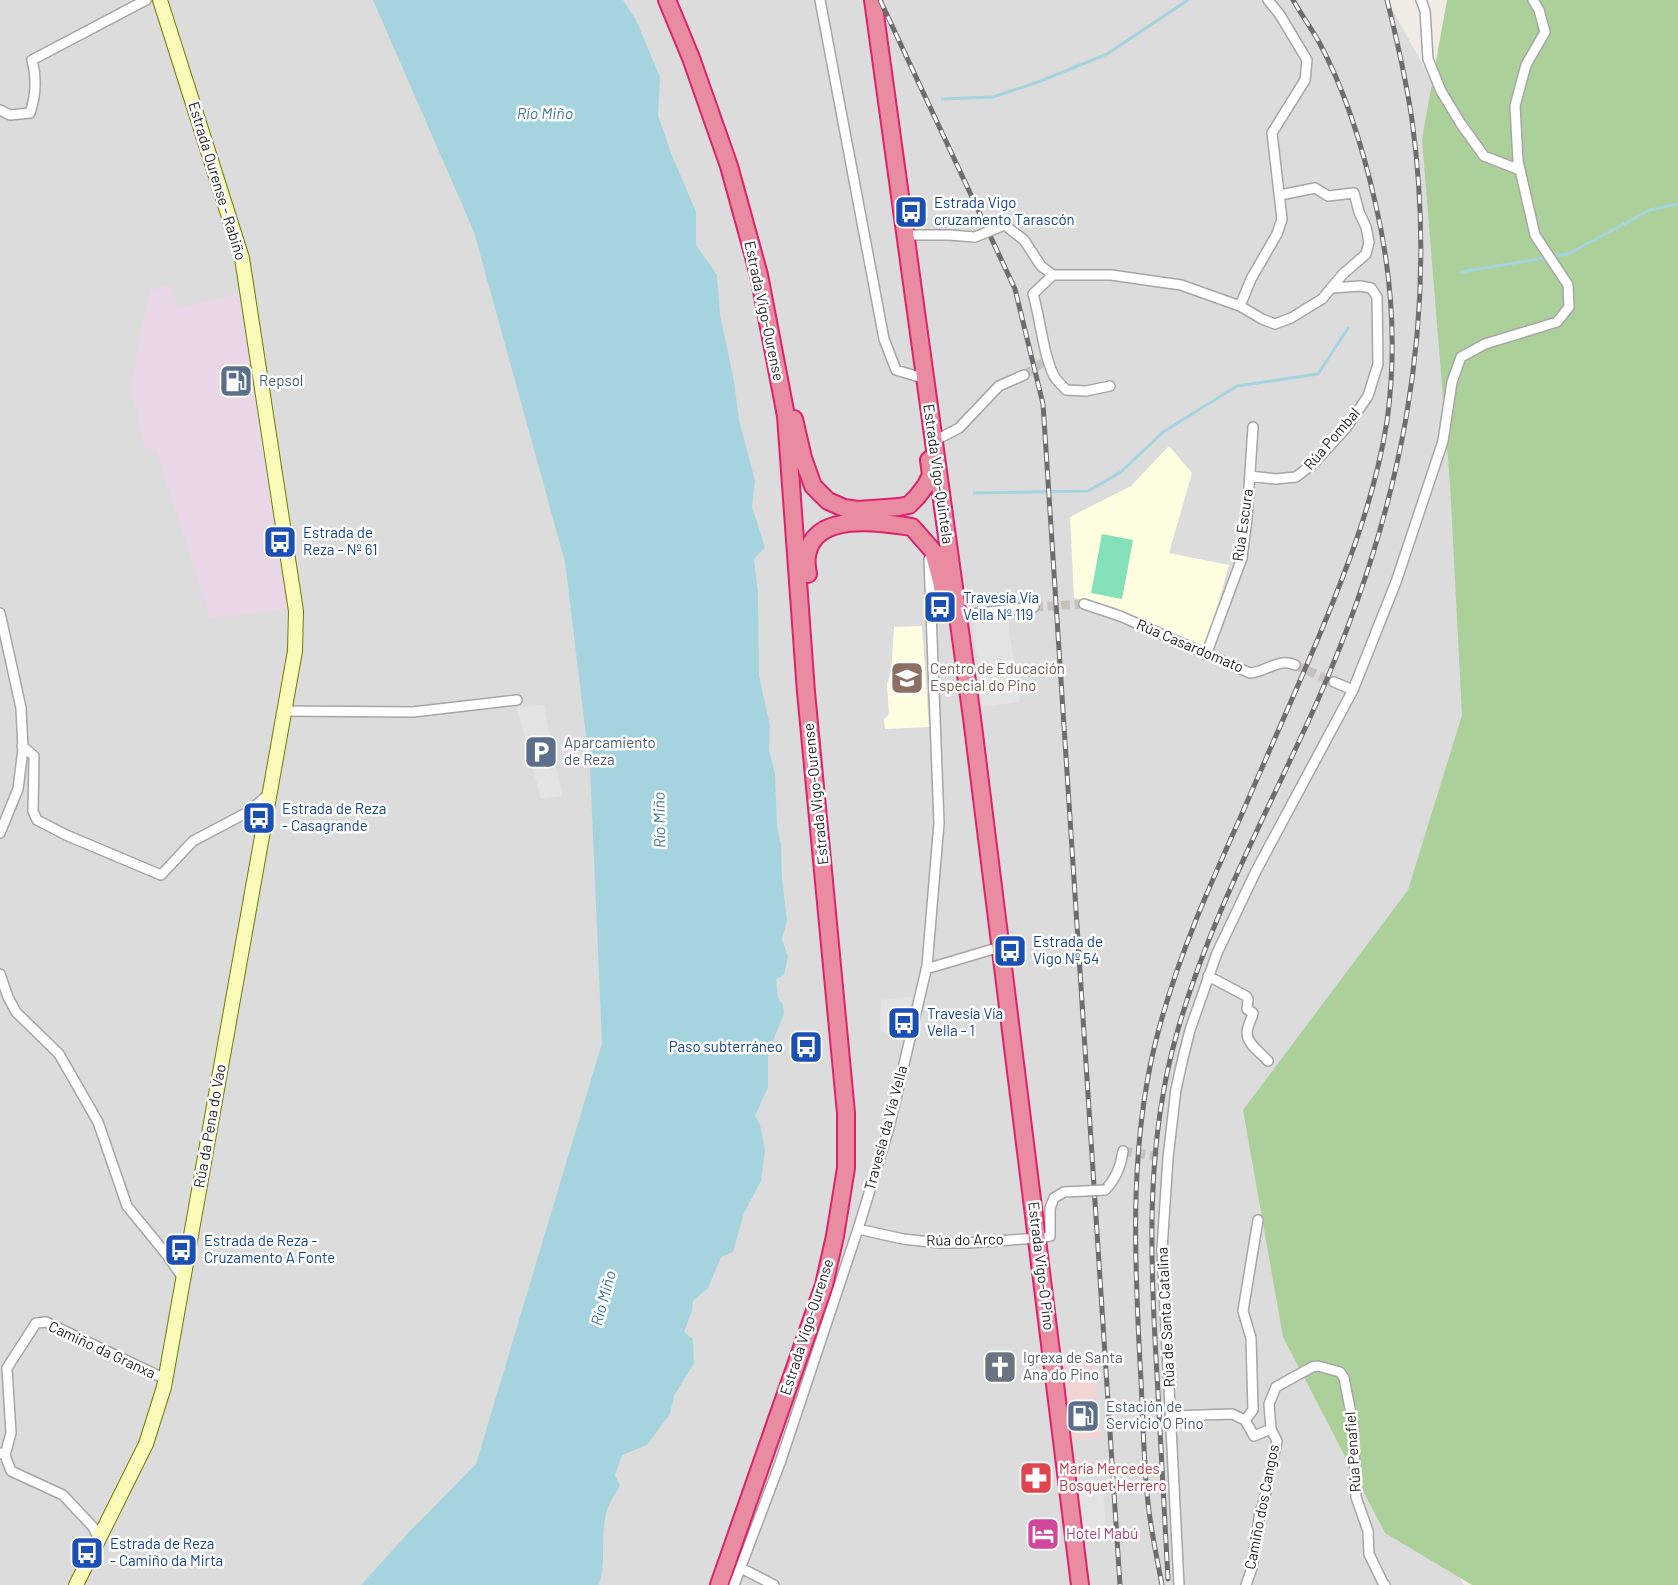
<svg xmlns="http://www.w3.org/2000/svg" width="1678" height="1585" font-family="Barlow,sans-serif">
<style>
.residential{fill:#dddcdc}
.commercial{fill:#f1d5d5}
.industrial{fill:#e9d7e7}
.education{fill:#fffee0}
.forest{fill:#acd099}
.pitch{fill:#82e1b8}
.parking{fill:#e3e3e3}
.water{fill:#a5d4df}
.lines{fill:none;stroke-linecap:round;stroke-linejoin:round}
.stream{stroke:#a5d4df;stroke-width:3}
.street-tunnel{stroke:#c6c3bd;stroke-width:9;stroke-dasharray:9 4.5;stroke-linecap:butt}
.street-casing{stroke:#a6a6a6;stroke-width:12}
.secondary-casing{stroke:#737a03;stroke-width:16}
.highway-casing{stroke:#df226c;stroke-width:20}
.street{stroke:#fff;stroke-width:9}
.secondary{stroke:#fbfbb9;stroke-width:14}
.highway{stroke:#e98ca2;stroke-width:16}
.rail-casing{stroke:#6d6d6d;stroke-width:5}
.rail{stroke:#fff;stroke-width:3;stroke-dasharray:9;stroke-linecap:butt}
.street-bridge-casing{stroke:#a6a6a6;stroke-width:12;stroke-linecap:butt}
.street-bridge{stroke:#fff;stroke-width:9}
.labels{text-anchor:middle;stroke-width:5;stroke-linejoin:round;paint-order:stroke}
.street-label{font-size:15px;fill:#1f1f1f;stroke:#fff}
.transit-label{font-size:15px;fill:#164399;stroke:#fff;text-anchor:start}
.service-label{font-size:15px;fill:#4e5e75;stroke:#fff;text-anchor:start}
.education-label{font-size:15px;fill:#785e54;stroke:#fff;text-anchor:start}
.worship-label{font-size:15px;fill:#5b616d;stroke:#fff;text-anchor:start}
.health-label{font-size:15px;fill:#be3a42;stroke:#fff;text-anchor:start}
.hotel-label{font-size:15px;fill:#b23c85;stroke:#fff;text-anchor:start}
.water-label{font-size:16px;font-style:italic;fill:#4377a2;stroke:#fff}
</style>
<rect width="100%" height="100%" fill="#f0ece5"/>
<path class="residential" d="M0,0H1387L1547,289L1401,1473L1464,1585H0Z"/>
<path class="commercial" d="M1059,1364H1094L1101,1438L1079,1440L1070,1434Z"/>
<path class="industrial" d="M169,285L179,308L241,293L290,609L210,618L156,449H145L132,389L139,340L150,291Z"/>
<path class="education" d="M1169,446L1192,473L1169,553L1229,565L1206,645L1200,646L1118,609L1093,601L1074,598L1070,517L1131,486Z
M922,626L929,727L885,729L884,719L889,714L887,684L891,672L894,627Z"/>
<path class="forest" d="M1447,0H1678V1585H1472L1385,1533L1283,1337L1243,1110L1408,890L1462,715L1450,484L1422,139Z"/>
<path class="pitch" d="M1102,534L1133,540L1122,599L1091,593Z"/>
<path class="parking" d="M1009,614V629L1020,702L983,707L973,626L979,617Z
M544,705L562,796L541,799L517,707Z
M912,997L903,1037L880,1031L881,1000Z
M1103,1490L1106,1528L1083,1529L1078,1493Z"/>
<path class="water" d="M373,0H623L636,20L660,77L658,115L671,153L696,212V245L717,275L720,315L734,381L739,420L755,481L752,507L765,547L754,559L758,594L759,676L770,726L769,750L775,774L777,827L781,844L782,878L787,920L782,940L788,956L784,975L776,979L778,998L783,1005L784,1014L768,1053V1087L755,1116L760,1125L765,1150L761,1181L744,1213L733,1252L721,1257L708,1288L693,1301L692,1311L684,1332L693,1339L694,1363L674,1396L670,1414L647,1445L622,1455L615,1475L620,1486C616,1493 611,1500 608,1507C599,1532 607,1561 599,1585H361L409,1532L476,1464L602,1043L590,768L565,562L474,232Z"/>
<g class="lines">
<path class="stream" d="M942,99L993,97L1038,82L1107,54L1188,0
M1461,272L1568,254L1650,210L1678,204
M974,493L1088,491L1121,472L1163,432L1237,386L1318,374L1348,328"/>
<path class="street-tunnel" d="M1024,375L1048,359
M1034,607L1084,604
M1295,665L1334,682
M1123,1151L1168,1158"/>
<g class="street-casing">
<path id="street" d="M820,0L884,339L896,370L926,379
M1421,0L1425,11L1428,59L1441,91L1461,124L1484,156L1520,170
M0,110L10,115L30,113C36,95 37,78 32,60L146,0
M1002,226H1006L1024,240L1041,266L1053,275H1111L1181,285L1240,306L1262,319L1275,324L1291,318L1322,299L1343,274L1366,254L1369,242L1366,227L1359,212L1354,193L1328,196L1315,188L1280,195
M906,235H949L975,237
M1053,275L1033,294C1040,316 1044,362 1056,379C1059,383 1063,386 1066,390L1086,391L1110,386
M1240,306L1251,279L1277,234L1282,219L1272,133L1305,80L1307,60L1280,15L1268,0
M934,441L959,428L999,386L1024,375
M1250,476L1275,479L1296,477L1315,462L1346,428L1368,396L1378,364L1377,297L1371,288L1360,286L1332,288
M1084,604L1120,616L1250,673C1266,672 1280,657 1295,665
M0,613L21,708L23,749L18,789L0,833
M972,614L1034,607
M932,616L949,615
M1206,655L1242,558L1247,518L1253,427
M1334,682L1353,690
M285,711L413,712L517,700
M22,746L34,756L33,811L37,820L66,835L161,875L193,841L248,812L269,794
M926,969L1000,947
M0,974L8,997L16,1012L59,1054L98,1122L127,1206L167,1255L183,1278
M1208,976L1246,996L1248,999L1247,1009L1253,1013C1252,1019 1247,1026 1247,1033C1247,1044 1261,1053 1268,1061
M1105,1190C1116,1179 1121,1166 1123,1151
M858,1229L903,1239L939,1243H968L1038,1238L1050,1236V1208L1054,1198L1064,1192L1085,1191
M1171,1416L1232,1414L1245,1420L1254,1436L1271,1429
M1245,1420L1253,1410L1251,1338L1243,1311L1258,1220
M0,1453L5,1455L11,1471L63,1495L93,1527L99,1539
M5,1455L11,1433L7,1368L36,1323L46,1322L165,1379
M741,1568L774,1585
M734,1585L780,1463L858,1229L889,1128L927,966L939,823L929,559
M1179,1585L1162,1249L1168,1158L1176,1089L1183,1058L1190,1030L1217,953L1256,871L1353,690L1396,582L1443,441L1452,382L1461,357L1485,344L1557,322L1569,307L1568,285L1535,235L1518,161L1515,106L1526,65L1545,32L1539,10L1533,0
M1246,1585L1252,1568L1260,1511L1263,1505L1277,1441L1271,1429L1269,1404L1276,1387L1312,1367L1318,1366L1340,1372L1344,1378L1353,1424L1356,1497L1368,1531L1369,1554L1383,1583L1385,1585"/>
</g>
<g class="secondary-casing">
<path id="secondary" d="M76,1585L146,1444L164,1387L295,651L296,611L242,258L160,0"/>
</g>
<g class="highway-casing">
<path id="highway" d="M667,0L691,58L729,166L759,275L786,416L806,692L846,1113V1168L835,1236L824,1285L719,1585
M873,0L972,718L1080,1585
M794,419L803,458L813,486L828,501L844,508L858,510L899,507L909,505L917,497L926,485L931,475L929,460
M808,574C807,568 806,561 807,556C813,511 881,522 912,527L933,551L946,600"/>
</g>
<use href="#street" class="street"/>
<use href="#secondary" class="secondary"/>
<use href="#highway" class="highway"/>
<g class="rail-casing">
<path id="rail" d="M880,0L1015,289L1043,404L1120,1585
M1168,1579C1164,1511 1161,1443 1157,1375C1150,1260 1145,1144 1177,1033C1209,918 1269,810 1317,702C1400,514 1440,325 1412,120C1406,80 1397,40 1387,0
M1162,1585C1157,1558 1151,1531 1148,1503C1143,1457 1143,1409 1140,1363C1134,1250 1129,1135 1160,1025C1180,952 1210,885 1241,816C1266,758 1292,700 1317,641C1347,569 1375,498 1387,421C1397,349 1392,276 1376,206C1364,152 1346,92 1319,42C1311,28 1301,14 1293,0"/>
</g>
<use href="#rail" class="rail"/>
<g class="street-bridge-casing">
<path id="street-bridge" d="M975,237L1002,226
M1085,1191L1105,1190"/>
</g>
<use href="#street-bridge" class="street-bridge"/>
</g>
<defs>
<g id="bus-square" transform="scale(1.725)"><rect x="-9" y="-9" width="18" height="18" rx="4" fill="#1a4fb4" stroke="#fff"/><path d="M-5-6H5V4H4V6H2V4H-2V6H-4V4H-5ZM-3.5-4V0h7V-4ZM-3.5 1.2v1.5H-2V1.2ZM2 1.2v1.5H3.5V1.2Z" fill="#fff"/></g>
<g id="fuel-square" transform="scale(1.725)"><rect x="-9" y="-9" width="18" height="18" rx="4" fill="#5c6f8a" stroke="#fff"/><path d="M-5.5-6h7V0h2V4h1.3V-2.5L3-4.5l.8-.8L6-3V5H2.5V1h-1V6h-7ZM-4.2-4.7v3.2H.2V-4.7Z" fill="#fff"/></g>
<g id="school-square" transform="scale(1.725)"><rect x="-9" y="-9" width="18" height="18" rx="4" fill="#8d6e63" stroke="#fff"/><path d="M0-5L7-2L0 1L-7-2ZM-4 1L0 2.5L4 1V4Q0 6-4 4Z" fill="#fff"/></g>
<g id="parking-square" transform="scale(1.725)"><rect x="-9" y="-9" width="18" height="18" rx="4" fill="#5c6f8a" stroke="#fff"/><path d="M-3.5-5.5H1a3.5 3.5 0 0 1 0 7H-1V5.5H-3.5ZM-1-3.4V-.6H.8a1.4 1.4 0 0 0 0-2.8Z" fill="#fff"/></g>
<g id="church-square" transform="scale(1.725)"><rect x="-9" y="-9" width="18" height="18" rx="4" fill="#6b7280" stroke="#fff"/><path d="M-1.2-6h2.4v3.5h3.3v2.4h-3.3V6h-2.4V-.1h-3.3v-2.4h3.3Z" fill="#fff"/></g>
<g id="pharmacy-square" transform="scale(1.725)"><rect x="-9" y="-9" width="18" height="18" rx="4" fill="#e0444e" stroke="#fff"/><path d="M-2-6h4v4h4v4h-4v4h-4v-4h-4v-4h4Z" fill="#fff"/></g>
<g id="hotel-square" transform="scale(1.725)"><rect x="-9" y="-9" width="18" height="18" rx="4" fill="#d1479c" stroke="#fff"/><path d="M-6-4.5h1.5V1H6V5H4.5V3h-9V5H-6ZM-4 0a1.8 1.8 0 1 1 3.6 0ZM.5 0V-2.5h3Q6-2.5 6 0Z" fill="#fff"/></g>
</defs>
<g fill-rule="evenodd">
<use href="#bus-square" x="911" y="212"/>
<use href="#fuel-square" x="236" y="381"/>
<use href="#bus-square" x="280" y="542"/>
<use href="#bus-square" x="940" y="607"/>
<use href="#school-square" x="907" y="678"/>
<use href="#parking-square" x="541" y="752"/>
<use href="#bus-square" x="259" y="818"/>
<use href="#bus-square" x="1010" y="951"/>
<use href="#bus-square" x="904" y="1023"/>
<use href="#bus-square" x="806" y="1047"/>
<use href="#bus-square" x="181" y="1250"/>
<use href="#church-square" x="1000" y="1367"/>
<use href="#fuel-square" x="1083" y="1416"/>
<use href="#pharmacy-square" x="1036" y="1478"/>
<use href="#hotel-square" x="1043" y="1534"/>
<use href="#bus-square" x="87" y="1553"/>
</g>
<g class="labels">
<g class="street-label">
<text transform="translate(217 181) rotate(73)" y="5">Estrada Ourense - Rabiño</text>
<text transform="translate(764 311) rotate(78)" y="5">Estrada Vigo-Ourense</text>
<text transform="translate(1332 439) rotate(-49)" y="5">Rúa Pombal</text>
<text transform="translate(938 474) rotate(82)" y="5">Estrada Vigo-Quintela</text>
<text transform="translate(1243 525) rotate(-82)" y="5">Rúa Escura</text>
<text transform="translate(1190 646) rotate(23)" y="5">Rúa Casardomato</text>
<text transform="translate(816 794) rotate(-96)" y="5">Estrada Vigo-Ourense</text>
<text transform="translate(210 1126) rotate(-80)" y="5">Rúa da Pena do Vao</text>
<text transform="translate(886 1128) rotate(-75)" y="5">Travesía da Vía Vella</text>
<text transform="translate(965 1240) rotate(-1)" y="5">Rúa do Arco</text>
<text transform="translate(1041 1266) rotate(83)" y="5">Estrada Vigo-O Pino</text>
<text transform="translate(1166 1317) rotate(-93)" y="5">Rúa de Santa Catalina</text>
<text transform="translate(807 1327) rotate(-72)" y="5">Estrada Vigo-Ourense</text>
<text transform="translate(102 1350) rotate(25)" y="5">Camiño da Granxa</text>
<text transform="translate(1353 1452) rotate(-94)" y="5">Rúa Penafiel</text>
<text transform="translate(1262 1507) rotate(-79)" y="5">Camiño dos Cangos</text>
</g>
<g class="transit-label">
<text x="934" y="208">Estrada Vigo<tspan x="934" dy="17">cruzamento Tarascón</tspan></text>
<text x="303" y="538">Estrada de<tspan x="303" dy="17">Reza - Nº 61</tspan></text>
<text x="963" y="603">Travesía Vía<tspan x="963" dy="17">Vella Nº 119</tspan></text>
<text x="282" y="814">Estrada de Reza<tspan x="282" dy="17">- Casagrande</tspan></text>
<text x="1033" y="947">Estrada de<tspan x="1033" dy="17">Vigo Nº 54</tspan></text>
<text x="927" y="1019">Travesía Vía<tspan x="927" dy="17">Vella - 1</tspan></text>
<text x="783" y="1052" text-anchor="end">Paso subterráneo</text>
<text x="204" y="1246">Estrada de Reza -<tspan x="204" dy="17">Cruzamento A Fonte</tspan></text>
<text x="110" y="1549">Estrada de Reza<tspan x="110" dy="17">- Camiño da Mirta</tspan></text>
</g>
<g class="service-label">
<text x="259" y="386">Repsol</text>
<text x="564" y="748">Aparcamiento<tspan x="564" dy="17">de Reza</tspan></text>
<text x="1106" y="1412">Estación de<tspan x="1106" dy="17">Servicio O Pino</tspan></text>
</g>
<g class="education-label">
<text x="930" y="674">Centro de Educación<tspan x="930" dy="17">Especial do Pino</tspan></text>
</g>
<g class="worship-label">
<text x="1023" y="1363">Igrexa de Santa<tspan x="1023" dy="17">Ana do Pino</tspan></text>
</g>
<g class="health-label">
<text x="1059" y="1474">María Mercedes<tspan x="1059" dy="17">Bosquet Herrero</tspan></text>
</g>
<g class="hotel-label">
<text x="1066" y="1539">Hotel Mabú</text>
</g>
<g class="water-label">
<text x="545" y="119">Río Miño</text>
<text transform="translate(659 820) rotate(-91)" y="6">Río Miño</text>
<text transform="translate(603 1298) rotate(-75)" y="6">Río Miño</text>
</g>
</g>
</svg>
